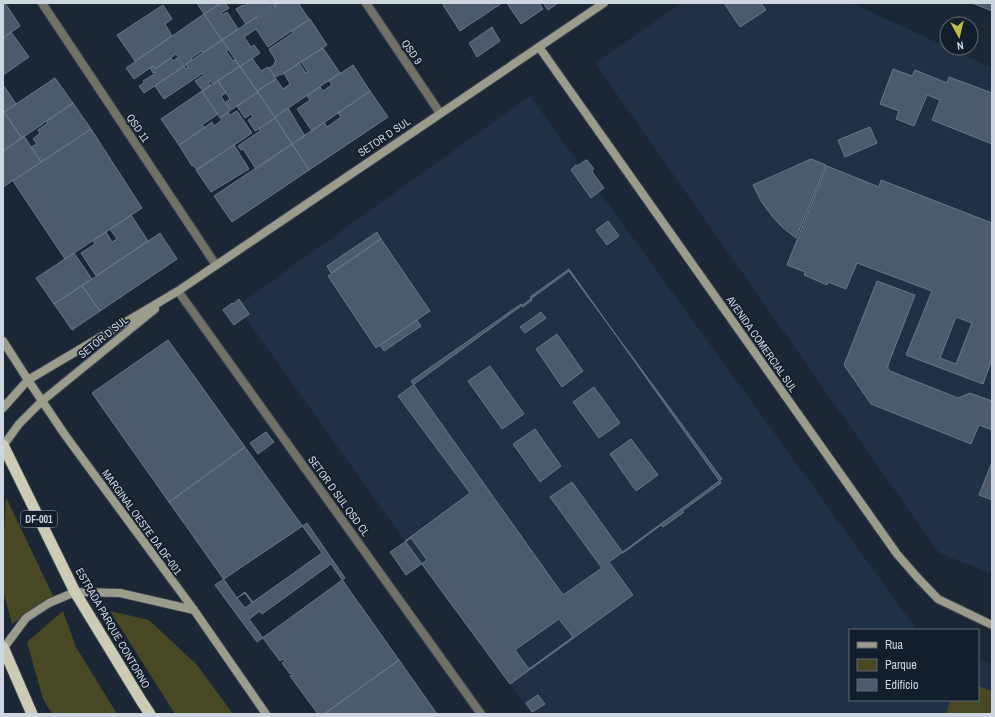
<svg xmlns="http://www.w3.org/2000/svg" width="995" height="717" font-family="'Archivo Narrow',sans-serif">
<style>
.built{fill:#213145}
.green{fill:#494824}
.building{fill:#4d5a6b;stroke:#6a7889;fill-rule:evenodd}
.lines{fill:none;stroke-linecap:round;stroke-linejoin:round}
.minor-casing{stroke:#384351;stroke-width:10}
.secondary-casing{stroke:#384351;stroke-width:10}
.trunk-casing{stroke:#384351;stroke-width:13}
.minor{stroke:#717168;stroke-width:8}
.secondary{stroke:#9c9c8d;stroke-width:8}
.trunk{stroke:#ccccb6;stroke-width:11}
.labels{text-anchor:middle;stroke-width:3.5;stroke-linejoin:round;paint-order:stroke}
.shield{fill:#131e2c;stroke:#969faa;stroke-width:1}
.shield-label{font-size:10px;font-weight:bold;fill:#ced6e0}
.street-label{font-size:11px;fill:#ced6e0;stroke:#131e2c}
</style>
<rect width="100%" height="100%" fill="#1c2736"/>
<path class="built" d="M682,3H852L992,68V574L939,553L595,63Z
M530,96L917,630H850V700H978V659L992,664V714H532L405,541L237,306Z"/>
<path class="green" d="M6,497L53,596L12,624L3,591V551Z
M63,611L76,647L117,714H52L43,699L27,642Z
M110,611L149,620L197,665L233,714H175Z
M978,686L992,691V714H946L951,700H978Z"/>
<path class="building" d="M3,3H5L20,26L3,38Z
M197,3H220V4L204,14Z
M221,3H225L229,8L221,13L222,15L227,12L238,29L222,40L204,14Z
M249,3H278L246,24L236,9L243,5L244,6Z
M278,3H298L309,19L268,47L256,29L244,37L251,47L254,45L260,53L240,67L222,40L256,17L258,18L276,6L275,5Z
M446,3H502L460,31L443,5Z
M507,3H539L543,9L521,24Z
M543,3H558L548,10Z
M724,3H761L766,10L740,27Z
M972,3H992V11Z
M163,5L172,19L165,24L172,36L135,61L117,35Z
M204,14L222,40L203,53L202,51L191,58L192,60L184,66L176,54L155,69L153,66L134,79L126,68Z
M310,19L327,45L281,75V74L275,77L269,68L275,64L274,63L276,61L269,49L293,33L292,31Z
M492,27L500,41L477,57L469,43Z
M11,32L29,57L3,75V38Z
M222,40L229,49L226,51L233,61L235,60L240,66L213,84L210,81L208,82L211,85L203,91L195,81L204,75L203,73L164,99L155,86L184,66L186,69L188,68L186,64Z
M323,48L340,73L275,117L257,91L276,79L283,89L290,84L284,73L299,63L306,73L308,72L301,62Z
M171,58L173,61L177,58L183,67L144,93L139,86L144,83L143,81L156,73L155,72L153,73L150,68L153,66L155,69Z
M252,58L261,71L268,67L276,79L257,91L240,67Z
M353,65L370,91L312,131L297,109L310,100L307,96L320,87L323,91L332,85L329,81Z
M240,66L258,92L231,110L226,102L230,99L218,81Z
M893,69L912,76L915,70L947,83L949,77L992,93V144L932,120L940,100L927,95L914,126L896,119L899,111L880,104Z
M55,78L73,103L22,138L4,112Z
M218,81L226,93L221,96L230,111L220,118L202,91Z
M4,86L16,104L4,112L3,111V87Z
M202,91L218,114L202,125L205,128L179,145L161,119Z
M370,91L388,117L309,170L292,144L324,122L327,127L341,117L338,113Z
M258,92L275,118L255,131L248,120L253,117L251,114L245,118L237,106Z
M73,103L91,129L41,162L31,147L37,144L33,139L40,133L38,130L48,123L47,121Z
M288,108L305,136L292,144L275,117Z
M237,111L252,133L197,170L193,165L192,166L179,145L212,122L214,126L222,120L220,118L228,112L230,115Z
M4,112L22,138L3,151V113Z
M275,118L292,144L256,169L243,149L241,150L238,146L260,131L259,129Z
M870,127L877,143L845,157L838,140Z
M91,129L142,208L65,259L13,181Z
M24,136L41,162L3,187V151Z
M292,144L309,170L232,222L214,196Z
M234,145L249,169L211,192L196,170Z
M811,159L826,165L796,238L782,227L772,216L761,201L753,185Z
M586,160H587L594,169L592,170L593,173L604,188L591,198L571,170L576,165L577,166Z
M827,166L879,187L881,180L992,223V359L983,384L906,355L932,291L857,263L846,289L828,282L827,285L804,275L805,272L787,265ZM956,317L972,323L956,364L940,358Z
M131,215L148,241L96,276L81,253L95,244L93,240L106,232L112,242L117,239L110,229Z
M608,221L619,236L607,245L596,230Z
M377,232L381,239L331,273L327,266Z
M160,233L177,259L100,311L82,286Z
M381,239L430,311L376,348L328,276Z
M74,253L92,279L54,304L36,278Z
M569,269L721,483L682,511L684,512L663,527L661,525L623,553L572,482L550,497L602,568L563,595L411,381L521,304L523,307L532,300L530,297ZM541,312L546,318L525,333L520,327ZM557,334L583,371L562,387L536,349ZM490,366L524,414L502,429L468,381ZM594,387L620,423L599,438L573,402ZM535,429L561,466L540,482L513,444ZM631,439L658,475L636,491L610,454Z
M569,271L722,479L609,562L633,595L510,684L405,541L470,493L398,396Z
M877,281L915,295L888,365V369L890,371L958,398L970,393L992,401V430L979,425L971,444L871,404L844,365Z
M82,286L100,311L72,330L54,304Z
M239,299L249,314L234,325L223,310L232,303L233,304Z
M417,320L421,326L384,351L380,345Z
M168,340L245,447L169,502L92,393Z
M266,432L274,442L258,454L250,443Z
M245,447L322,553L253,602L245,592L237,598L169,502Z
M992,462V500L979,495Z
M307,523L345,578L257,642L215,585Z
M411,538L427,560L406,575L390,552Z
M331,564L399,660L324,714H318L290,676L293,675L292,673L290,674L282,663L285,661L283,659L280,661L249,619L260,611L262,614Z
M245,593L252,603L245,608L237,598Z
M559,619L573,637L529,669L515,650Z
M399,660L437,714H324L330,710Z
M538,695L545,704L532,712L526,703Z"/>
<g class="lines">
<g class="minor-casing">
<path id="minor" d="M42,3L216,265
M366,3L440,113
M178,291L481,714"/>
</g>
<g class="secondary-casing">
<path id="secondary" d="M539,47L897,554L917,577L938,599L992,625
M3,341L28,380L65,435L194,610L266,714
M3,408L28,380L178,291L604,3
M3,446L19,424L42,401L155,309
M3,649L26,618L49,603L75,592L120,593L194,610"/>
</g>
<g class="trunk-casing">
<path id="trunk" d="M3,445L75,592L142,702L150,714
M3,647L32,714"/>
</g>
<use href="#minor" class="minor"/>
<use href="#secondary" class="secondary"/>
<use href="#trunk" class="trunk"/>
</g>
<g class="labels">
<rect class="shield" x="21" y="511" width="36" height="16" rx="3"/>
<g class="shield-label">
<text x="39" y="523">DF-001</text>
</g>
<g class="street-label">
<text transform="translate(412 52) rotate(56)" y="4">QSD 9</text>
<text transform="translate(138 128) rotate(56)" y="4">QSD 11</text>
<text transform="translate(384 137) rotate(-34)" y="4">SETOR D SUL</text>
<text transform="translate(103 337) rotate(-39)" y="4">SETOR D SUL</text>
<text transform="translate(762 344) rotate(55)" y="4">AVENIDA COMERCIAL SUL</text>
<text transform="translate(339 496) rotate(54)" y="4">SETOR D SUL QSD CL</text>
<text transform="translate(142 522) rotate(54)" y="4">MARGINAL OESTE DA DF-001</text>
<text transform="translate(113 628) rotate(60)" y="4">ESTRADA PARQUE CONTORNO</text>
</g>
</g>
<rect width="995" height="717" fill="none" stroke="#ced6e0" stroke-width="8"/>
<rect x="849" y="629" width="130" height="72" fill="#131e2c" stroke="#5e6874"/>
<rect x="857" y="642" width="20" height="6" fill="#9c9c8d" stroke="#5e6874"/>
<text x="885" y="649" font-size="12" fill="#ced6e0">Rua</text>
<rect x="857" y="659" width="20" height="12" fill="#494824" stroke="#5e6874"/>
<text x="885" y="669" font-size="12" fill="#ced6e0">Parque</text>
<rect x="857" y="679" width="20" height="12" fill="#4d5a6b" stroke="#5e6874"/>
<text x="885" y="689" font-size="12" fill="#ced6e0">Edifício</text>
<g transform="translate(959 36) rotate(172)"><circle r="19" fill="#131e2c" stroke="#5e6874"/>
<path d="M0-3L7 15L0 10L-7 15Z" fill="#c2bd3f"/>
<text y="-6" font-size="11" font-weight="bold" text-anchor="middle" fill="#ced6e0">N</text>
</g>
</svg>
